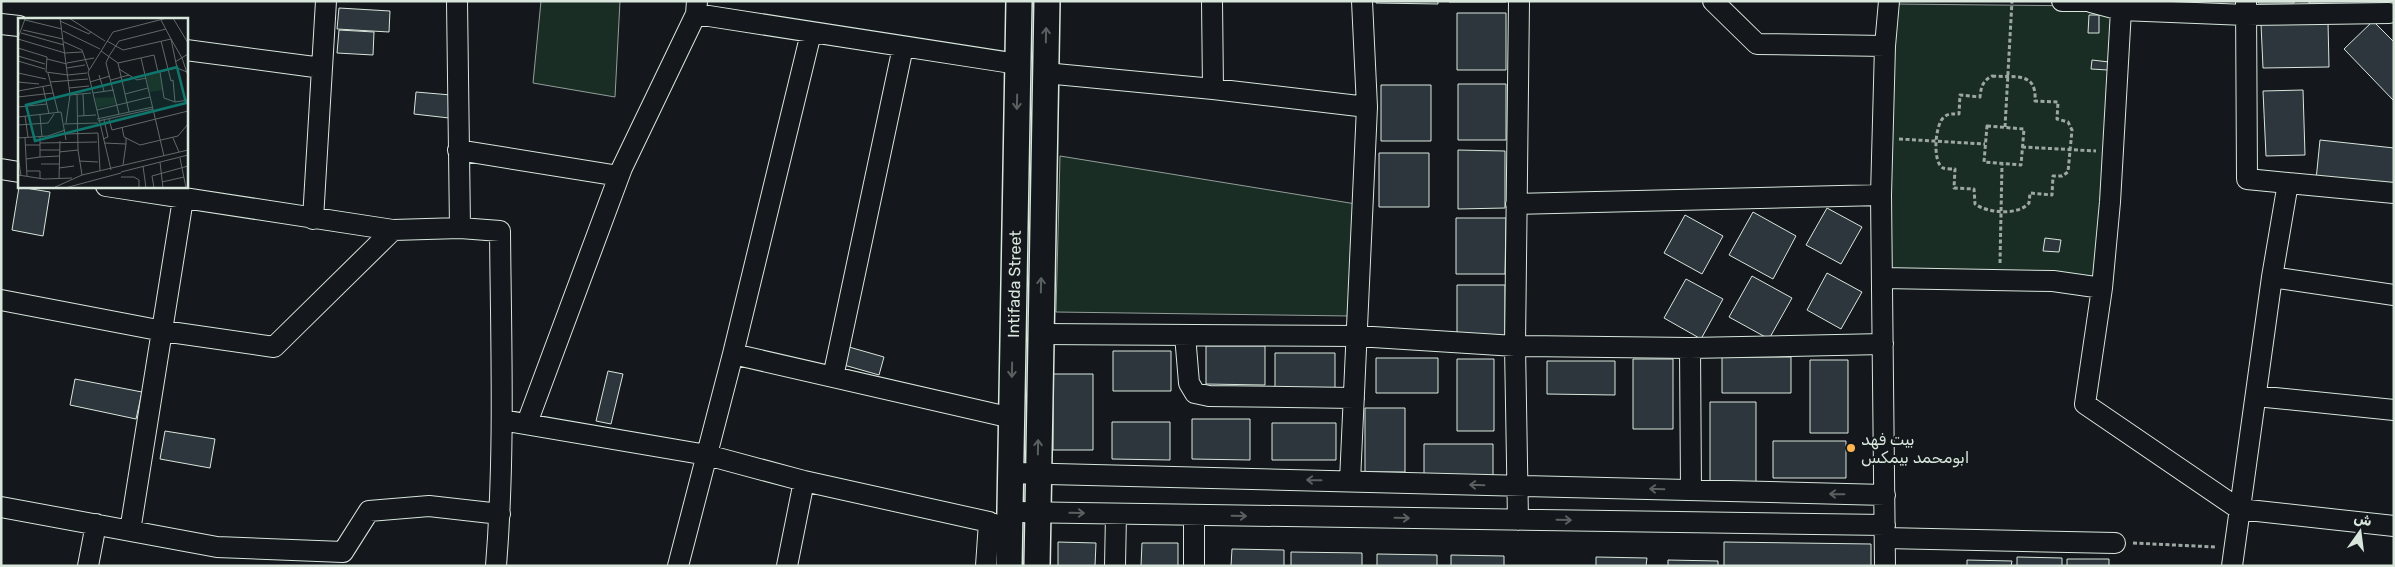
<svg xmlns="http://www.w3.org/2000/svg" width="2395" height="567" font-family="Rubik,Vazirmatn,sans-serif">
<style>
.green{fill:#1a2d24;stroke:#939e99}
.building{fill:#2c363c;stroke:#d8e6dc}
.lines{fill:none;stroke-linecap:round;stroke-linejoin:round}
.minor-casing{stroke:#d8e6dc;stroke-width:22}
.major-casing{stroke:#d8e6dc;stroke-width:28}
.path{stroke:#9da8a2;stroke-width:3;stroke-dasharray:4 2.5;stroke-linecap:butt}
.minor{stroke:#14181c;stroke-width:20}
.major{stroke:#14181c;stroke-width:25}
.oneway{stroke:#59605f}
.poi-dot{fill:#ffb74d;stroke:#14181c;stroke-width:2}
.labels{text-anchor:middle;stroke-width:4;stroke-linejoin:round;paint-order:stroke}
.street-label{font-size:16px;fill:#d8e6dc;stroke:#14181c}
.poi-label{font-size:16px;fill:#d8e6dc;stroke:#14181c;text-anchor:start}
.inset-road{fill:none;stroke:#626a69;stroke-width:1}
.view{fill:#0f766e;fill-opacity:0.15;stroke:#0f766e;stroke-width:2.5}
.inset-edge{fill:none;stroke:#d8e6dc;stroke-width:2.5}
</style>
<rect width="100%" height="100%" fill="#14181c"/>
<path class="green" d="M541,1H620L615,97L533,83Z
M1895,4L2091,6L2115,14L2099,283L1889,273Z
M1060,156L1356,204L1351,316L1056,312Z"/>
<path class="building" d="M1376,1H1438V4L1376,3Z
M1449,1H1506V2H1449Z
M2258,1H2294V3H2258Z
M2309,1H2380L2379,4L2309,3Z
M339,8L390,11L389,32L337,29Z
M1457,13H1506V70H1457Z
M2089,15H2099V33H2088Z
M2373,21L2394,42V101L2344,49Z
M2328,22L2329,67L2263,68L2261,24Z
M339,30L374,32L373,55L337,53Z
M2092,60L2109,62L2108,70L2091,69Z
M1458,84H1506V140H1458Z
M1381,85H1431V141H1381Z
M2303,90L2305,155L2266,156L2263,91Z
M416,92L451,95L449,118L414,114Z
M2320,140L2394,148V188L2316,180Z
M1458,150L1505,151V208L1458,209Z
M1379,153H1429V207H1379Z
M19,187L50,192L43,236L12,230Z
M1827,208L1862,227L1841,264L1806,245Z
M1753,212L1796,236L1773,279L1729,255Z
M1685,215L1723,236L1702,274L1664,253Z
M1456,218H1506L1505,274H1456Z
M2045,238L2061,240L2059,252L2043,251Z
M1827,273L1862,292L1841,329L1807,310Z
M1752,276L1792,298L1769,339L1729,317Z
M1686,279L1723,299L1701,339L1664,318Z
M1457,285H1505V339H1457Z
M1206,346H1265V385L1206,384Z
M849,347L884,357L879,375L844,365Z
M1113,351H1171V391H1113Z
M1275,353H1335V393H1275Z
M1722,357H1791V393H1722Z
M1376,358H1438V393H1376Z
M1457,359H1494V431H1457Z
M1633,359H1673V429H1633Z
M1810,360H1848V433H1810Z
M1547,361H1615V395L1547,394Z
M608,371L623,374L611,424L596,421Z
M1053,374H1093V450H1053Z
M75,379L142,392L136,419L70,405Z
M1710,402H1756V482H1710Z
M1365,408H1405V472H1365Z
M1192,419H1250V460L1192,459Z
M1112,422H1170V460L1112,459Z
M1272,423H1336V460H1272Z
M165,431L215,439L210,468L160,459Z
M1773,441H1846V478H1773Z
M1424,444H1493V479H1424Z
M1058,542L1096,543L1095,566H1058Z
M1724,542L1871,544V566H1724Z
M1142,543H1178V566H1141Z
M1232,549L1284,550V566H1231Z
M1291,552L1362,553V566H1291Z
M1377,554L1437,555V566H1377Z
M1451,555L1504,556V566H1451Z
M1596,557L1647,558L1646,566H1596Z
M2017,557L2062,558V566H2017Z
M2067,559H2109V566H2067Z
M1668,560L1718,561V566H1668Z
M1967,560L2012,561L2011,566H1967Z"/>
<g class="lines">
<g class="minor-casing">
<path id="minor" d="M457,1L460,228
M1212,1L1213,89
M1713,1L1757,44L1885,46
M2062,1H2091
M2091,2L2121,10L2246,15L2389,13
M2121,10L2110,202L2102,288L2085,404L2239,509L2394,526
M696,14L1018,64
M1,24L19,26
M186,50L322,68
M1045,73L1213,89L1367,107
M458,150L619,176
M1,169L19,172
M2288,183L2394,193
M106,186L393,230L460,228L500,231C501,343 505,454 496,566
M1516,204L1881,195
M313,219L326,1
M2272,277L2394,295
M1883,278L2053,281L2102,288
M1,300L163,331L274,347L393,230
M1041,334L1357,336L1515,346L1690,348L1883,344
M1185,335L1189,383L1195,393L1209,396L1354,398
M1690,348L1691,490
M733,354L1012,418
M833,377L903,47
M2256,396L2394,410
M502,420L707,455L804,481L989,522L1009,530
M527,423L622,168L696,14L697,1
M1011,473L1885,495
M1350,481L1367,107L1362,1
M1,507L217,547L343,552L369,511L429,506L500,514
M1010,512L1885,525
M1518,520L1515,346L1519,1
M130,531L183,199
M1885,538L2115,543
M88,566L96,524
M678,566L733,354L811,33
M787,566L804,481
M986,566L989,522
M1115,566L1116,514
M1194,566V515
M1885,566L1881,195L1885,46L1889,1
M2232,566L2272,277L2288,183L2247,179L2246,1"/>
</g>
<g class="major-casing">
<g id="major">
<path id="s1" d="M1009,566L1019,1"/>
<path d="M1037,566L1047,1"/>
</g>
</g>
<path class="path" d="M1992,76C2015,78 2037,71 2035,101L2058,102L2057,119L2068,122L2072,130L2068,172L2062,176H2053L2052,195L2030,193L2029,203C2018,216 1987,213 1975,204L1974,189L1954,188L1955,169C1952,169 1946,169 1943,168C1932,162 1935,124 1944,117C1949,113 1953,114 1959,114L1960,95L1980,97C1981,86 1983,81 1992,76Z
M1987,126L2024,129L2021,165L1984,162Z
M2005,127L2012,1
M1899,139L1985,144
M2022,147L2096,151
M2000,263L2002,164
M2133,543L2216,547"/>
<use href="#minor" class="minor"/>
<use href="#major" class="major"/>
</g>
<defs><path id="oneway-shaft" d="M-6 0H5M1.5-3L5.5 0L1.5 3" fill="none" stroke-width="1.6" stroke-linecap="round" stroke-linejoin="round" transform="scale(1.25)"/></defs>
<g class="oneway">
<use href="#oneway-shaft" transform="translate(1046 35) rotate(-89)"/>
<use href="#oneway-shaft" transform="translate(1017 102) rotate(91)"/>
<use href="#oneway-shaft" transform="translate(1041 285) rotate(-89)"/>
<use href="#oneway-shaft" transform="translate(1012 370) rotate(91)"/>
<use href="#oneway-shaft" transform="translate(1038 447) rotate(-89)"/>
<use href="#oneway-shaft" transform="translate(1314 480) rotate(-179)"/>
<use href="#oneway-shaft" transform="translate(1477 485) rotate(-178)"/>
<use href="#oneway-shaft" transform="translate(1657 489) rotate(-178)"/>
<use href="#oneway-shaft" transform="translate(1837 494) rotate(-179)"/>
<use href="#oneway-shaft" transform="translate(1077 513) rotate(1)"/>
<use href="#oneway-shaft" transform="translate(1239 516) rotate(1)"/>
<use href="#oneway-shaft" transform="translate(1402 518) rotate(1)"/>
<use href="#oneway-shaft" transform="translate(1564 520) rotate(1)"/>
</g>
<circle class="poi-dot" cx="1851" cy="448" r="5"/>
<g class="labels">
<g class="street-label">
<text dy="6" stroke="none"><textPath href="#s1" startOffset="282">Intifada Street</textPath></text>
</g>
<g class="poi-label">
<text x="1861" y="445">بيت فهد<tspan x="1861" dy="18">ابومحمد بيمكس</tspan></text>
</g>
</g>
<g transform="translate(18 18)">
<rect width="170" height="170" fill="#14181c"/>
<path d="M142,54L145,72L131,74L128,57ZM97,79L98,86L79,90L77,80Z" fill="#1a2d24"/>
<path class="inset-road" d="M42,0L52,77L48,105M51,0L87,23M155,0L170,25M7,2L44,11M143,2L153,21L159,50L169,54M42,3L71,16L73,13M5,12L45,21M45,13L82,31M3,15L46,27M0,20L7,1M0,21L47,35L64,34M89,23L105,32L153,21L164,40L170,58M143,23L153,63L155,62L157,84M46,24L64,32L71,52M0,30L29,39L28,54L50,57L69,55M83,33L100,45L136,37L140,54L127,57M0,38L27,46M123,40L146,138M29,41L49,46M0,43L27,51M157,44L170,36M49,45L76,40M100,45L111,94M49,50L67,47M101,51L119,62L128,60M141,54L159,50M142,54L146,80L157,84L170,82M0,55L28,61M30,55L40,94M81,57L86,73M93,62L111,57M0,64L21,66M32,64L70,61M72,64L92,58M25,69L31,96M51,70L71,68M0,73L33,67M75,75L96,72M59,76L60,132L64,157M65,76L66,98M107,76L130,70M52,77L73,75M0,79L35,75M0,89L29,86M79,92L132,79M101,96L88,45L91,38L101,23L148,11M22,97L24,119M7,98L10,119M60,98L78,97M0,99L43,94L48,122M79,101L135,89M91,101L94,112L170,93M80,103L135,91M46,106L80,105M0,107L30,105L36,96M104,109L106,119L122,127L160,118L170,106M48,116L80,115L82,153M0,120L30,118L47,112M7,120L9,158M155,120L161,134M85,121L90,119L86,102M22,125L79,124M86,125L108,126V120M7,127H22M22,132H42M41,134L60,132M0,137L3,158M22,139L41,138M162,140L168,170M8,141L22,139V119M61,143L80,144M142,144L145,170M23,146H41M105,147L108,126M125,148L128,170M41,150L56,148M93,152L70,54L95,14L149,0M9,153H22V161M103,154L170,137M0,157L26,161L54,160M103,159H116L121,162V170M41,161L42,123M144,164L166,159M35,170L64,157L170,132M47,170L103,155M136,170L134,158L170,148"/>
<path class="view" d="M159,49L168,85L17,123L8,87Z"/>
<rect width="170" height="170" class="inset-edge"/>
</g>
<rect width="2395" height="567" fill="none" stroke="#d8e6dc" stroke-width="5"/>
<g transform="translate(2360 532) rotate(14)" stroke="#14181c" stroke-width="4" paint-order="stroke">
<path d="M0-4L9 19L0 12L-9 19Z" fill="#d8e6dc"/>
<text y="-8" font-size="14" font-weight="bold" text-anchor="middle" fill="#d8e6dc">ش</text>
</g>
</svg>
